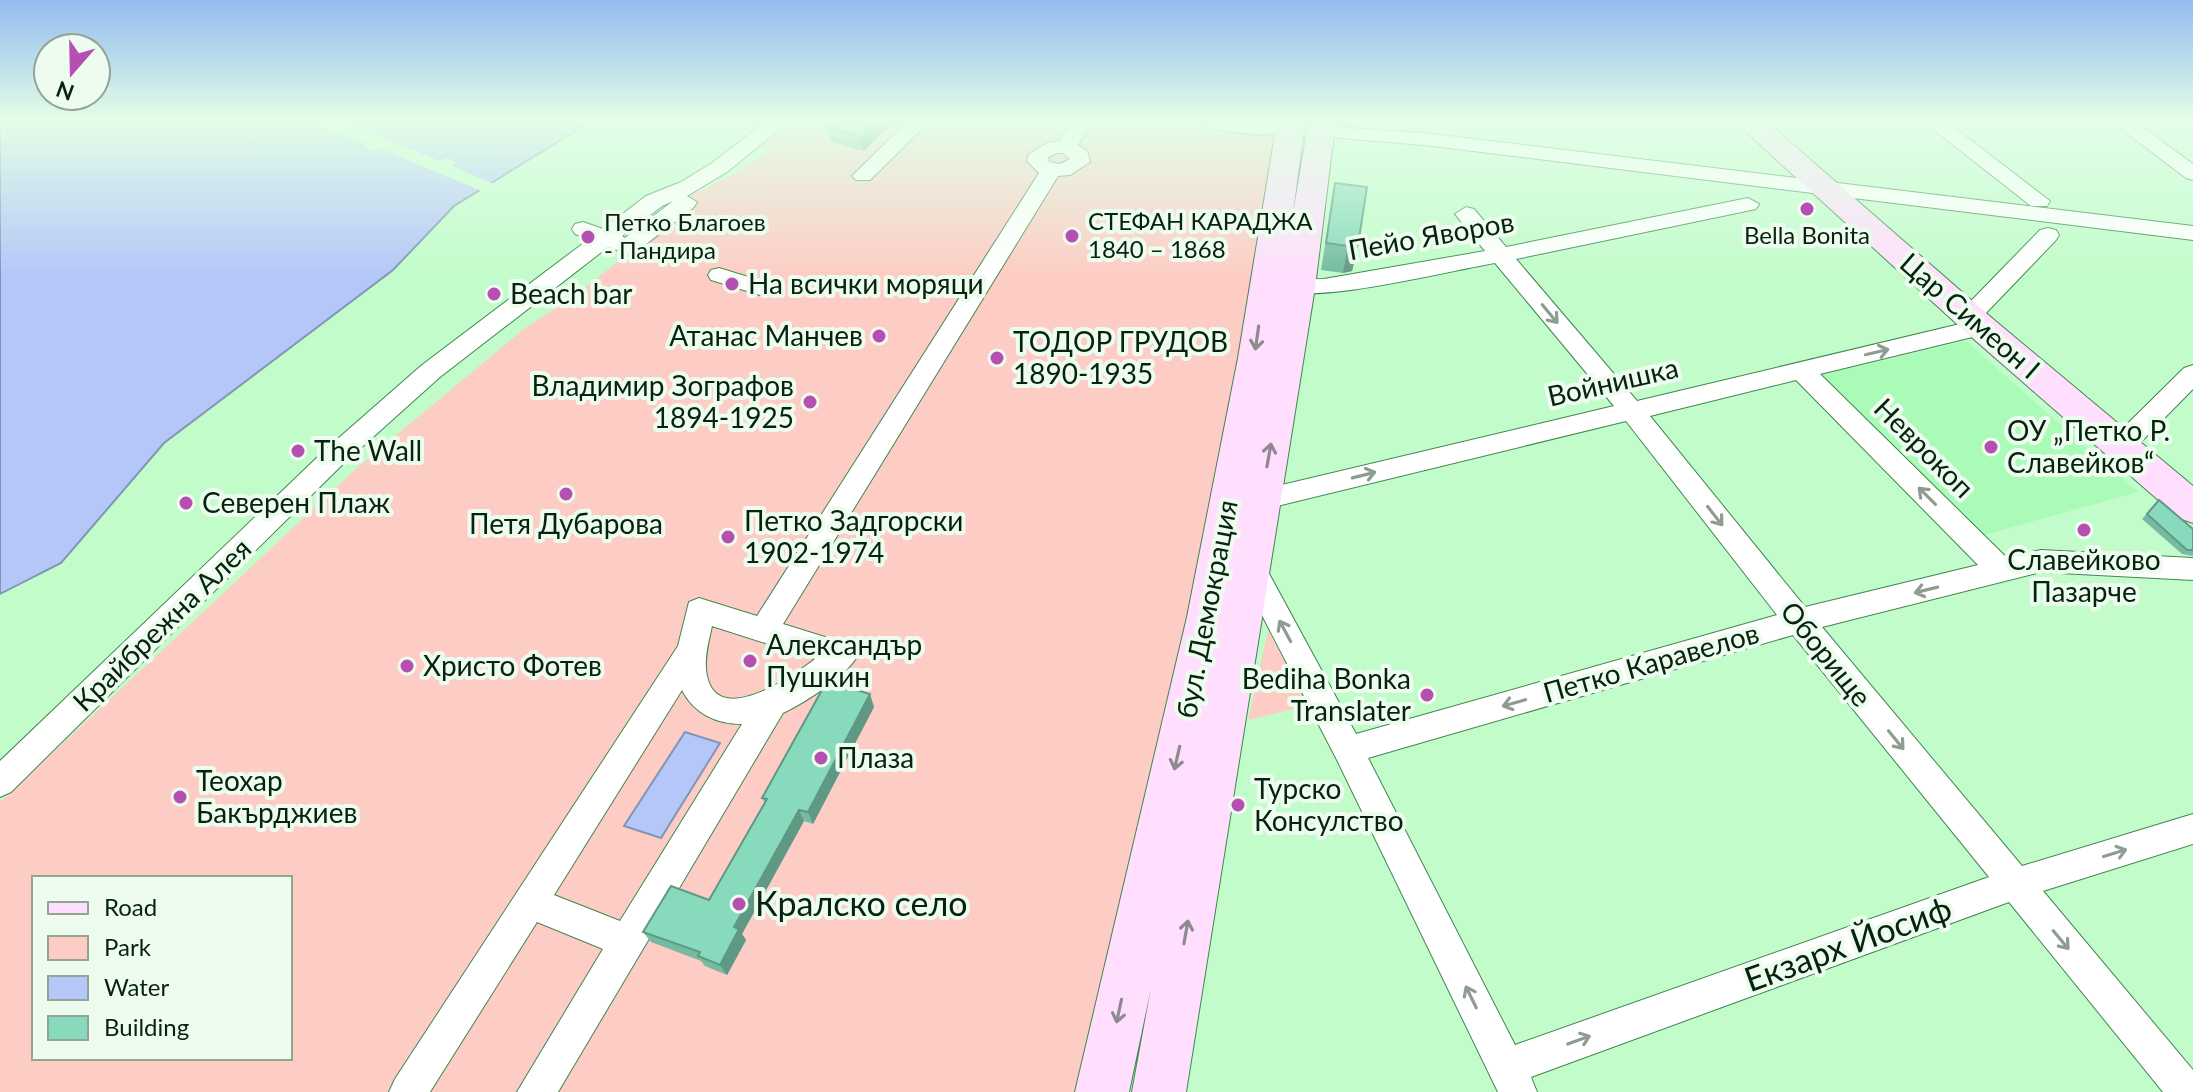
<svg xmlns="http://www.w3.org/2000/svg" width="2193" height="1092" font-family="Lato,sans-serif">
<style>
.built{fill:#aafab8}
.green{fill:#fdcdc5;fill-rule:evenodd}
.water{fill:#b5c7f9;stroke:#8096b2;stroke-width:2}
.pier{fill:#c2fccb}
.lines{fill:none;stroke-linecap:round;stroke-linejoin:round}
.street-casing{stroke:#40864f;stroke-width:2}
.secondary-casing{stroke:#40864f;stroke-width:2}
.street{fill:#fff;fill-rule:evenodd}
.secondary{fill:#ffdffd;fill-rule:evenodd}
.wall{fill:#75bba2}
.shaded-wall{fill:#5f9984}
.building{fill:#88dabc;stroke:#5f9984;stroke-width:2}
.oneway{stroke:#8e9c92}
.oneway2{stroke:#8e8a91}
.poi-dot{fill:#b64fb2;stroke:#eefcf0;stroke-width:3}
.labels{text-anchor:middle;stroke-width:8;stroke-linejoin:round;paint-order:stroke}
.far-poi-label{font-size:24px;fill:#05230d;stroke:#eefcf0;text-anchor:start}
.street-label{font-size:28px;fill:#05230d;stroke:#eefcf0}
.poi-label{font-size:28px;fill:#05230d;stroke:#eefcf0;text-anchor:start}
.near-poi-label{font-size:34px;fill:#05230d;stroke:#eefcf0;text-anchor:start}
.near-street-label{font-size:34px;fill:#05230d;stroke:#eefcf0}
</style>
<rect width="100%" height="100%" fill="#c2fccb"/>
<path class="built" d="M1966,341L2036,403L2138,492L1984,535L1822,375Z"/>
<path class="green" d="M742,122H1283L1245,348L1088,1092H0V802L358,467L525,328L574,296L692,204L683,199L742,170L771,149L727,134ZM34,878H290V1058H34Z
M1268,631L1310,705L1248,720Z"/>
<path class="water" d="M0,122H590L454,206L393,270L164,443L61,563L0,594Z
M685,732L720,743L661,838L624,826Z"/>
<path class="pier" d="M311,122H341L440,161L445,158L456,162L452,166L496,185L484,192L379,148L374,151L363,147L367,144Z"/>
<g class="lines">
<g class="street-casing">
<path id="street" d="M765,122H788L727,172L687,196L697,202L694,207L636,252L628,254L608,247L440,377L343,464L11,792L0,797V761L325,450L422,365L589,239L575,234L572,229L575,224L583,222L603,229L646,196L681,182L712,163ZM673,201L625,238L622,236L662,206Z
M907,122H929L870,180H856L852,176L856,172Z
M1072,122H1092L1078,145L1087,151L1090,162L1070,175L1058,176L783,624L854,646L858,655C847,676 804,703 783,713L558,1092H517L603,949L537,922L430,1092H389L395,1079L678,646L689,602L699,598L757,616L1039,173L1027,161L1029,154L1047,143L1060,141ZM1057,153H1063L1070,159L1060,164L1049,162L1048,157ZM712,626L815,659C793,676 712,733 706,669C705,654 709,640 712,626ZM682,690C694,714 717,724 742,724L620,921L554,895Z
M1202,122H1288L1290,126C1275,142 1225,131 1205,126Z
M1924,122H1947L2050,201L2047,206H2031Z
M2112,122H2135L2193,164V180L2186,178Z
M1335,127L1424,133L2193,226V240L1424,145L1328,137L1325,133L1328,129Z
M1748,198L1759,204L1756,209L1516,259L1637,401L1981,319L1989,321L1993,327L1989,333L1820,374L2007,558L2041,550L2193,558V580L2041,572L1822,627L2022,866L2193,814V844L2043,891L2193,1070V1092H2163L2009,902L1531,1077L1537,1092H1498L1337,760L1236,565L1240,557L1250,554L1260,557L1356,734L1777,615L1626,421L1261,510L1251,507L1247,500L1251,493L1261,490L1614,406L1495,263C1438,273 1321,304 1269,290L1265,285L1269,280L1324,279L1485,251L1455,214L1466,207L1474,209L1506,247ZM1796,380L1978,565L1805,607L1650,416ZM1793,635L1989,877L1515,1045L1368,758Z
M2048,228L2056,230L2059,235L2056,240L1986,313L1962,318L1954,315L1950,310L1954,305L1971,301L2040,230Z
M719,268L768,283L772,288L768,293L760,295L711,280L708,275L711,270Z
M2193,365V389L2130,453L2121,455L2112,453L2108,446L2112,439L2184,368Z"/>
</g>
<g class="secondary-casing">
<path id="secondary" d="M1277,122H1305L1293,213L1307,131L1312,122H1341L1335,131L1332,150L1315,287L1186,1092H1132L1151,988L1129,1092H1075L1187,617L1238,358Z
M1735,122H1767L1993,319L2193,486V523L2179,518L1969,335Z"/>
</g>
<use href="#street" class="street"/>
<use href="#secondary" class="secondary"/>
</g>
<path class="wall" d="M832,122H894L863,151L830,141L827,126Z
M1335,183L1358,245L1352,271L1343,273L1321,270Z
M2159,500L2193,529V556L2182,554L2142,519Z
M874,707L813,824L804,821L742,934L746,940L727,975L705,966L701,961L651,942L643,932L709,900L765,803L762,798Z"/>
<path class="shaded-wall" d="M876,122H894L863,151L861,137Z
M1358,245L1352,271L1343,273L1348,246Z
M870,694L874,707L813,824L808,812Z
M799,810L804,821L742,934L746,940L727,975L720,965L734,927Z"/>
<path class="building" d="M832,122H876L861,137L827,126Z
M1335,183L1367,187L1358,245L1348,246L1326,243Z
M2159,500L2193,529V550H2187L2147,514Z
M827,681L870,694L808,812L799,810L734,927L739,929L720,965L698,956L700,952L643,932L671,886L709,900L767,799L762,798Z"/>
<defs><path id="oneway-shaft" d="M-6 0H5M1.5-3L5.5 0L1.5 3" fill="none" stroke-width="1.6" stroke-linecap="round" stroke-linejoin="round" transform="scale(2)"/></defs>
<g class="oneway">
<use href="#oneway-shaft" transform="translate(1550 314) rotate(50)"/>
<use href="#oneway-shaft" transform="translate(1877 352) rotate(-13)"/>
<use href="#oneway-shaft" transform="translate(1364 475) rotate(-14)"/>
<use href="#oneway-shaft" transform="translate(1927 496) rotate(-135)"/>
<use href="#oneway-shaft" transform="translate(1715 516) rotate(52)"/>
<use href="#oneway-shaft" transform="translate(1926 590) rotate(166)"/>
<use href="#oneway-shaft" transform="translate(1285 631) rotate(-118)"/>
<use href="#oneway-shaft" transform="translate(1514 703) rotate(164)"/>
<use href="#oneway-shaft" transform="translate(1896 740) rotate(51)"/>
<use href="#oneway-shaft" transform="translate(2115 853) rotate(-17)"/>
<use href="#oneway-shaft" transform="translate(2061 940) rotate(50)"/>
<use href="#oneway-shaft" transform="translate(1471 997) rotate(-116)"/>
<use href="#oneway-shaft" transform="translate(1579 1040) rotate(-20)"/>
</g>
<g class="oneway2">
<use href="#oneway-shaft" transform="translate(1257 338) rotate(98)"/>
<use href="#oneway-shaft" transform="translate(1269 455) rotate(-80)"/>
<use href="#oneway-shaft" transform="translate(1177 758) rotate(103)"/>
<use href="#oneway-shaft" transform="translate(1186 932) rotate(-80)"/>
<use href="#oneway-shaft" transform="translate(1119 1011) rotate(102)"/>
</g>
<linearGradient id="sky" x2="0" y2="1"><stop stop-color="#93bcef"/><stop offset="0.44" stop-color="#e4fee8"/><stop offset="1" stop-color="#e4fee8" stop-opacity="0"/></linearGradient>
<rect width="2193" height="275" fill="url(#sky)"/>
<g class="poi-dot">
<circle cx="1807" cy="209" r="8"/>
<circle cx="1072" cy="236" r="8"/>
<circle cx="588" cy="237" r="8"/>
<circle cx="732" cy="284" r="8"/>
<circle cx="494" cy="294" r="8"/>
<circle cx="879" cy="336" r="8"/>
<circle cx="997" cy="358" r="8"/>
<circle cx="810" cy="402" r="8"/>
<circle cx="1991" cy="447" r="8"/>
<circle cx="298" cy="451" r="8"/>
<circle cx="566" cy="494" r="8"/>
<circle cx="186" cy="503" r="8"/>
<circle cx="2084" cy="530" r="8"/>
<circle cx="728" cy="537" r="8"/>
<circle cx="750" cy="661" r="8"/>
<circle cx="407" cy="666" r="8"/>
<circle cx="1427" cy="695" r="8"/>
<circle cx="821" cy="758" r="8"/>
<circle cx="180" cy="797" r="8"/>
<circle cx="1238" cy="805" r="8"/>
<circle cx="739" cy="904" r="8"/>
</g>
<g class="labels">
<g class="far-poi-label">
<text x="1088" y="230">СТЕФАН КАРАДЖА<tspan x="1088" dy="28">1840 – 1868</tspan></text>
<text x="604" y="231">Петко Благоев<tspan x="604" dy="28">- Пандира</tspan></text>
<text x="1807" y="244" text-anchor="middle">Bella Bonita</text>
</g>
<g class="street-label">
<text transform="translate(1431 236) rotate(-10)" y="10">Пейо Яворов</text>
<text transform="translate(1970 316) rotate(41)" y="10">Цар Симеон I</text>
<text transform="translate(1613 382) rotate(-13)" y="10">Войнишка</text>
<text transform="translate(1924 448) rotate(45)" y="10">Неврокоп</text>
<text transform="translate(1207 609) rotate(-79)" y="10">бул. Демокрация</text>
<text transform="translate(162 625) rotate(-44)" y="10">Крайбрежна Алея</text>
<text transform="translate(1826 654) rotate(51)" y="10">Оборище</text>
<text transform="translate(1651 663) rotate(-16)" y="10">Петко Каравелов</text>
</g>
<g class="poi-label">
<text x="748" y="294">На всички моряци</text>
<text x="510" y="304">Beach bar</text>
<text x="863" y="346" text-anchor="end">Атанас Манчев</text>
<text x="1013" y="352">TOДOP ГРУДОВ<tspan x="1013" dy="32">1890-1935</tspan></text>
<text x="794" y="396" text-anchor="end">Владимир Зографов<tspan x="794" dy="32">1894-1925</tspan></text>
<text x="2007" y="441">ОУ „Петко Р.<tspan x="2007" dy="32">Славейков“</tspan></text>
<text x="314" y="461">The Wall</text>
<text x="202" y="513">Северен Плаж</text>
<text x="744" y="531">Петко Задгорски<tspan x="744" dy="32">1902-1974</tspan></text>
<text x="566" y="534" text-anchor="middle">Петя Дубарова</text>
<text x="2084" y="570" text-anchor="middle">Славейково<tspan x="2084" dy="32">Пазарче</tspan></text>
<text x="766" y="655">Александър<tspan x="766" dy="32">Пушкин</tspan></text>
<text x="423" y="676">Христо Фотев</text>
<text x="1411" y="689" text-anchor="end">Bediha Bonka<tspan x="1411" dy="32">Translater</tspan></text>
<text x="837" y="768">Плаза</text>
<text x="196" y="791">Теохар<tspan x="196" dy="32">Бакърджиев</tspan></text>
<text x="1254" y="799">Турско<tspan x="1254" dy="32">Консулство</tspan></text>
</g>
<g class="near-poi-label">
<text x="755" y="916">Кралско село</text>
</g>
<g class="near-street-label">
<text transform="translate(1848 944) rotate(-20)" y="12">Екзарх Йосиф</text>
</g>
</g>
<rect x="32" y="876" width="260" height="184" fill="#eefcf0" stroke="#91a595" stroke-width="2"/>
<rect x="48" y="902" width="40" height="12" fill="#ffdffd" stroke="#91a595" stroke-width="2"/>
<text x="104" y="916" font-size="24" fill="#05230d">Road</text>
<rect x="48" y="936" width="40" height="24" fill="#fdcdc5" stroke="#91a595" stroke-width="2"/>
<text x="104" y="956" font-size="24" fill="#05230d">Park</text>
<rect x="48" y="976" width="40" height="24" fill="#b5c7f9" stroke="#91a595" stroke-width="2"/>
<text x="104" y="996" font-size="24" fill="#05230d">Water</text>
<rect x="48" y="1016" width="40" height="24" fill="#88dabc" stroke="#91a595" stroke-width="2"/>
<text x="104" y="1036" font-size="24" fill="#05230d">Building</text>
<g transform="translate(72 72) rotate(200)"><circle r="38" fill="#eefcf0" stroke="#91a595" stroke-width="2"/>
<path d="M0-6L14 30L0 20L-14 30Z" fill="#b64fb2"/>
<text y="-12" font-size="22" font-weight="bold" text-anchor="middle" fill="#05230d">N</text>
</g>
</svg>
